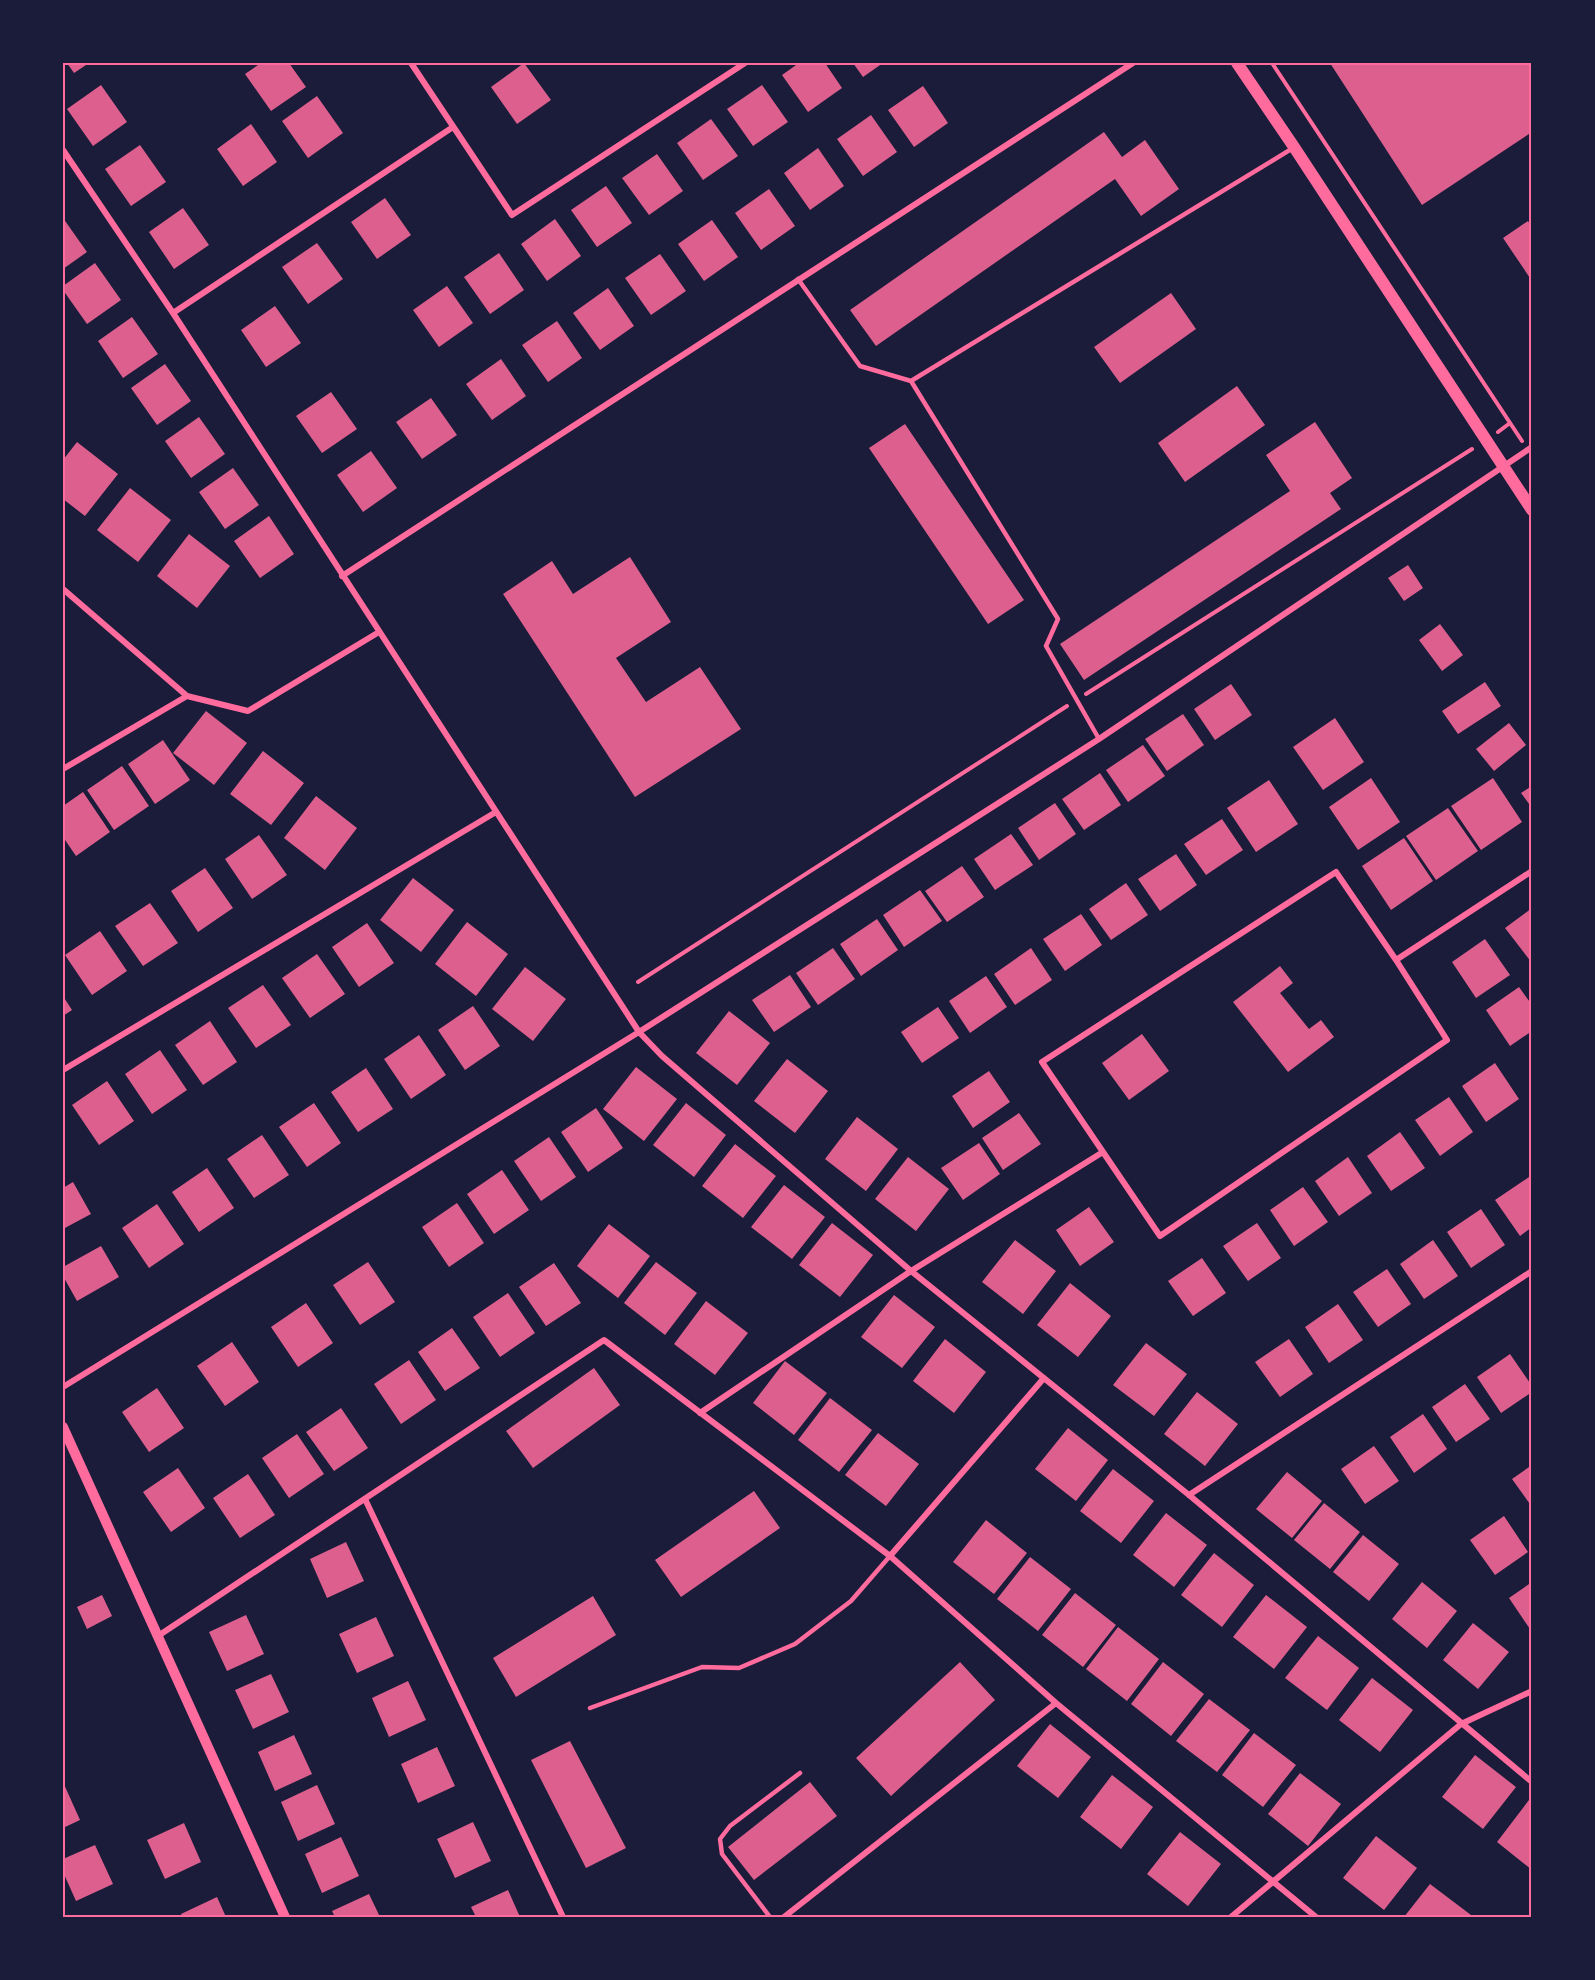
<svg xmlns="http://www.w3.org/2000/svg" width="1595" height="1980" font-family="Raleway,sans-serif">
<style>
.building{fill:#dd5f8e}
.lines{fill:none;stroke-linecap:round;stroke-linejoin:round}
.path{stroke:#ff6b9d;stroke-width:4}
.service{stroke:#ff6b9d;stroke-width:4.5}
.minor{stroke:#ff6b9d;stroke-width:6}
.tertiary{stroke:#ff6b9d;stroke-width:10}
.secondary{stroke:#ff6b9d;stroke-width:12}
.neatline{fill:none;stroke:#ff6b9d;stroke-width:2}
</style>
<rect width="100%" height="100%" fill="#1b1b3a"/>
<path class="building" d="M67,63H89L74,73Z
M261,63H289L306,87L271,111L245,74Z
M524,63L551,100L517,124L491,87Z
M799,63H825L842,88L808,112L782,75Z
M853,63H883L863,77Z
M1330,63H1532V132L1422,205Z
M101,85L127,122L93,146L67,109Z
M762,85L788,122L753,146L727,109Z
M923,86L948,123L914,147L888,110Z
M317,96L343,133L308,158L282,121Z
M871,115L897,152L863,176L837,139Z
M711,119L738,156L703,180L677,143Z
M251,124L277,162L243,186L217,149Z
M1104,132L1122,157L1145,140L1179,189L1141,216L1115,179L876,346L850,310Z
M140,145L166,182L131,206L105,169Z
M818,148L844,186L810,210L784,173Z
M657,154L683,191L649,215L622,178Z
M606,186L632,223L597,247L571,210Z
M769,189L795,226L761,250L735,213Z
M385,198L411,235L377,259L351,222Z
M183,208L209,245L174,269L149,232Z
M63,218L87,252L63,269Z
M555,219L581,256L547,281L521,244Z
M712,220L738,257L704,281L678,244Z
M1528,221L1532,227V281L1503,238Z
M317,243L343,279L308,304L282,267Z
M499,253L524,290L490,314L464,277Z
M660,254L686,291L651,315L625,278Z
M95,263L121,300L87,324L63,290V286Z
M447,286L473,323L439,347L413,310Z
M608,288L634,326L600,350L573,313Z
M1171,293L1196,329L1120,383L1094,347Z
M275,306L301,343L266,367L241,330Z
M132,317L158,354L123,378L98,341Z
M557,321L582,358L548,382L522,345Z
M501,359L526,396L492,420L466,384Z
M165,364L191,401L157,425L131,388Z
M1237,386L1265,425L1185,482L1158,443Z
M331,392L357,429L322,453L296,416Z
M431,398L457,435L422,459L396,422Z
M199,417L225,454L191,478L165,441Z
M1315,422L1352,478L1330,493L1341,509L1084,680L1060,644L1290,491L1266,455Z
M905,424L1024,600L988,624L869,448Z
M77,442L118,474L85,516L63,499V460Z
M371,451L397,488L363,512L337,475Z
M233,468L259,505L225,529L199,492Z
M130,488L171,520L138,562L97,530Z
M269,516L294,554L260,578L234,541Z
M189,534L230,566L197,608L157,576Z
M630,557L671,622L616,658L646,702L700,667L741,729L635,797L503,594L552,561L573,594Z
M1408,565L1423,588L1404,601L1388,578Z
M1440,624L1463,655L1442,671L1419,640Z
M1485,682L1501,706L1458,734L1442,711Z
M1231,684L1252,715L1215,740L1194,709Z
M206,711L247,743L214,785L173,753Z
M1183,714L1204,745L1167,771L1145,739Z
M1335,718L1364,762L1323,790L1293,747Z
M1509,723L1526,745L1494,771L1476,749Z
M163,740L190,780L155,804L128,764Z
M1143,745L1165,776L1128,802L1106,770Z
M263,751L304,783L271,825L230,794Z
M122,766L149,806L114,830L87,790Z
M1100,773L1121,805L1084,830L1062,799Z
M1371,778L1400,822L1358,850L1329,807Z
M1493,778L1522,822L1481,850L1451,806Z
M1269,780L1298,824L1256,852L1227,808Z
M1532,786V808L1521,793Z
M83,792L110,832L76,856L63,837V806Z
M316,796L357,828L325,870L284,838Z
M1055,803L1076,834L1039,860L1018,828Z
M1448,808L1478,851L1436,880L1406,836Z
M1222,819L1243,850L1206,875L1184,844Z
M1011,834L1033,865L995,890L974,859Z
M259,835L287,875L252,899L225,859Z
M1404,838L1433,881L1391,910L1362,866Z
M1176,854L1197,885L1160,911L1138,879Z
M962,866L984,897L947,922L925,891Z
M205,868L233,908L198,932L171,891Z
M413,878L454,910L421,952L380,920Z
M1126,883L1148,915L1111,940L1089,909Z
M920,890L942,921L904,947L883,915Z
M150,903L178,943L143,966L115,926Z
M1532,908V963L1505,928Z
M1081,914L1102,945L1065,971L1043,939Z
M877,919L898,950L861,976L840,944Z
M467,922L508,954L476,996L435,964Z
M367,923L394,963L359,987L332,947Z
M100,931L127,971L92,995L65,955Z
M1485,939L1510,975L1476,998L1452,962Z
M833,948L855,979L818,1005L796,973Z
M1031,948L1052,980L1015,1005L994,974Z
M317,954L345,994L310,1018L282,978Z
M1280,966L1293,983L1280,993L1309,1029L1321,1020L1334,1037L1288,1072L1233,1002Z
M525,967L566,999L533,1041L492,1009Z
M790,975L811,1007L774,1032L752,1000Z
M986,976L1007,1007L970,1033L949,1001Z
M263,985L291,1025L256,1048L228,1008Z
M1519,987L1532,1005V1031L1510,1046L1486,1010Z
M63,996L72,1010L63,1016Z
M473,1006L500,1046L465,1070L438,1030Z
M938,1007L959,1038L922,1063L901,1032Z
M729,1011L770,1043L737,1085L696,1053Z
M210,1021L237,1062L203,1085L175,1045Z
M1142,1034L1169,1071L1129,1100L1102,1063Z
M419,1035L446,1075L411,1099L384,1059Z
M160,1050L187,1090L152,1114L125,1074Z
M787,1059L828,1091L795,1133L754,1101Z
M1495,1063L1519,1099L1486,1122L1462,1086Z
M636,1067L677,1099L644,1141L603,1109Z
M366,1068L393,1109L358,1132L331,1092Z
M989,1071L1010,1102L973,1128L952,1096Z
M107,1081L134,1121L99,1145L72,1105Z
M1449,1097L1473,1132L1440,1156L1415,1120Z
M314,1103L341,1143L307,1167L279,1127Z
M686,1103L726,1135L694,1177L653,1145Z
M596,1108L623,1148L588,1172L561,1132Z
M1019,1113L1041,1144L1003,1170L982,1138Z
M857,1117L898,1149L866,1191L825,1159Z
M1400,1132L1425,1168L1391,1191L1367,1156Z
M262,1135L289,1175L254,1198L227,1159Z
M549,1137L576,1177L541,1201L514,1161Z
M979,1143L1000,1174L963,1200L941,1168Z
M735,1144L776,1176L743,1218L702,1186Z
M908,1157L949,1189L916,1231L875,1199Z
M1348,1157L1372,1193L1339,1216L1315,1181Z
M207,1168L234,1208L199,1232L172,1192Z
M502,1170L529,1210L494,1234L467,1194Z
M1529,1177L1532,1182V1227L1520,1236L1495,1200Z
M73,1182L91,1214L63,1229V1188Z
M784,1185L825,1217L792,1259L751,1227Z
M1303,1187L1328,1222L1294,1246L1270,1210Z
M457,1203L484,1243L449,1267L422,1227Z
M157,1204L184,1244L149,1268L122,1228Z
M1089,1207L1114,1242L1080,1266L1056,1230Z
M1481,1209L1505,1245L1471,1268L1447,1232Z
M832,1223L873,1255L840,1297L799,1265Z
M1257,1223L1281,1258L1248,1281L1223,1246Z
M609,1224L650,1256L618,1298L577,1266Z
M1015,1240L1056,1271L1023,1314L982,1282Z
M1433,1240L1458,1276L1424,1299L1400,1264Z
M101,1246L119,1277L77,1301L63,1276V1267Z
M1202,1258L1226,1293L1193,1316L1168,1281Z
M368,1262L395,1302L360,1325L333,1285Z
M656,1262L697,1293L665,1335L624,1303Z
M554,1263L581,1303L546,1326L519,1287Z
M1387,1269L1411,1304L1378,1327L1353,1292Z
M1070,1283L1111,1316L1078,1357L1037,1325Z
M508,1293L535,1333L500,1357L473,1317Z
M894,1295L935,1327L902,1368L861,1337Z
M706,1301L748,1333L715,1375L674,1344Z
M306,1303L333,1343L298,1367L271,1327Z
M1338,1304L1363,1340L1329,1363L1305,1327Z
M452,1328L480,1368L445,1391L418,1352Z
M945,1339L986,1372L954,1413L913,1381Z
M1289,1339L1313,1374L1280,1397L1255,1362Z
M232,1342L259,1382L225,1406L197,1366Z
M1146,1343L1187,1374L1154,1416L1113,1385Z
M1510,1354L1532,1386V1392L1501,1413L1477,1377Z
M409,1360L436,1400L401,1424L374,1384Z
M785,1361L827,1393L794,1435L753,1403Z
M594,1368L620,1405L533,1468L506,1431Z
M1465,1384L1490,1419L1456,1442L1432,1407Z
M157,1388L184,1428L149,1452L122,1412Z
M1197,1392L1238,1424L1205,1466L1164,1434Z
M830,1398L872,1430L839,1472L798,1440Z
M341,1408L368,1448L334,1471L306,1432Z
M1423,1414L1447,1449L1414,1473L1390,1437Z
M1068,1428L1108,1460L1076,1501L1035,1469Z
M878,1433L919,1464L886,1506L845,1475Z
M297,1434L324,1474L289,1498L262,1458Z
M1374,1446L1399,1481L1365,1504L1341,1469Z
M1532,1465V1507L1512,1479Z
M178,1468L205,1508L171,1532L143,1492Z
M1113,1469L1154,1501L1121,1543L1080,1511Z
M1287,1472L1322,1501L1292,1538L1256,1509Z
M248,1474L275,1515L240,1538L213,1498Z
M754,1491L780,1528L681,1597L655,1560Z
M1324,1503L1360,1532L1330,1569L1294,1540Z
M1166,1513L1207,1545L1174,1587L1133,1555Z
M1504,1516L1528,1552L1495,1575L1470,1540Z
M986,1520L1027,1553L994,1594L953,1562Z
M1363,1535L1399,1564L1369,1601L1333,1572Z
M346,1542L364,1581L327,1598L310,1559Z
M1214,1553L1254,1585L1222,1627L1181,1595Z
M1030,1557L1071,1589L1038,1631L997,1599Z
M1422,1582L1457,1611L1427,1648L1392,1619Z
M1532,1582V1632L1509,1598Z
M1075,1593L1116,1625L1083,1667L1042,1635Z
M102,1595L112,1616L87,1629L77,1607Z
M1266,1595L1307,1627L1274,1669L1233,1637Z
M593,1596L616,1635L516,1697L493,1658Z
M246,1615L264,1654L227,1671L209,1632Z
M376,1617L394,1656L357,1673L339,1634Z
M1473,1623L1509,1652L1478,1689L1443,1660Z
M1118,1627L1159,1659L1127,1701L1086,1669Z
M1318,1636L1359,1668L1327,1710L1285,1678Z
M960,1662L995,1700L891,1796L856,1758Z
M1163,1662L1204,1694L1171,1736L1131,1704Z
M271,1674L289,1712L253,1729L235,1690Z
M1372,1678L1413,1710L1380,1752L1339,1720Z
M408,1681L426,1720L389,1737L372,1698Z
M1209,1699L1250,1730L1217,1772L1176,1741Z
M1050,1724L1091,1757L1058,1798L1017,1766Z
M1254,1733L1296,1765L1263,1807L1222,1775Z
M294,1735L312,1774L275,1791L258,1752Z
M570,1741L626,1848L586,1868L531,1760Z
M437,1747L455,1786L418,1803L401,1764Z
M1475,1755L1516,1787L1483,1829L1442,1797Z
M1300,1773L1341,1804L1308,1846L1268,1814Z
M1112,1775L1153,1807L1121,1849L1080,1817Z
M63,1782L80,1820L63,1828Z
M810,1782L837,1816L754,1880L728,1847Z
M317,1785L335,1824L298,1841L281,1802Z
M1529,1800L1532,1802V1870L1497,1842Z
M473,1822L491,1861L455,1878L437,1839Z
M184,1823L201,1862L165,1879L147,1840Z
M1180,1832L1221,1864L1188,1906L1147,1874Z
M1376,1836L1417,1868L1384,1910L1343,1878Z
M341,1837L359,1876L322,1893L305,1854Z
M95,1845L113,1884L76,1901L63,1872V1859Z
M1430,1884L1471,1915L1470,1917H1404Z
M508,1890L520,1917H476L471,1907Z
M369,1894L380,1917H335L332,1911Z
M217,1897L226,1917H182L181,1914Z"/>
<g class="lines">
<path class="path" d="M1272,63L1522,441
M1498,432L1510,423
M1086,694L1472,449
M638,982L1067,706"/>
<path class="service" d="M798,279L860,366L911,381
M1099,739L1046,646L1058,619L911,381L1293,148
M590,1708L702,1667L739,1668L795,1644L851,1601L890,1556
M770,1917L722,1854L720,1839L730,1826L800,1773"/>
<path class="minor" d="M411,63L512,215L745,63
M63,150L173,313L639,1032L662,1056L911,1271L1189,1495L1532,1782
M173,313L453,127
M342,576L1133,63
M63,589L187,696
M63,769L187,696L248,711L379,632
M63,1070L496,812
M1103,1152L1160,1236L1447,1040L1396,960
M63,1387L639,1032L1099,739L1532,447
M700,1413L911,1271L1103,1152L1042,1062L1336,872L1396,960L1532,871
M1189,1495L1532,1271
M365,1499L563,1917
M890,1556L1044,1378
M158,1636L604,1340L890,1556L1056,1703L1316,1917
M784,1917L1056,1703
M1231,1917L1461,1724L1532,1691"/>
<path class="tertiary" d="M63,1427L285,1917"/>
<path class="secondary" d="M1237,63L1294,147L1532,510"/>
</g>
<rect width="1595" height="1980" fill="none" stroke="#1b1b3a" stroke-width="129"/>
<rect x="64" y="64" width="1466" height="1852" class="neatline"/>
</svg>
